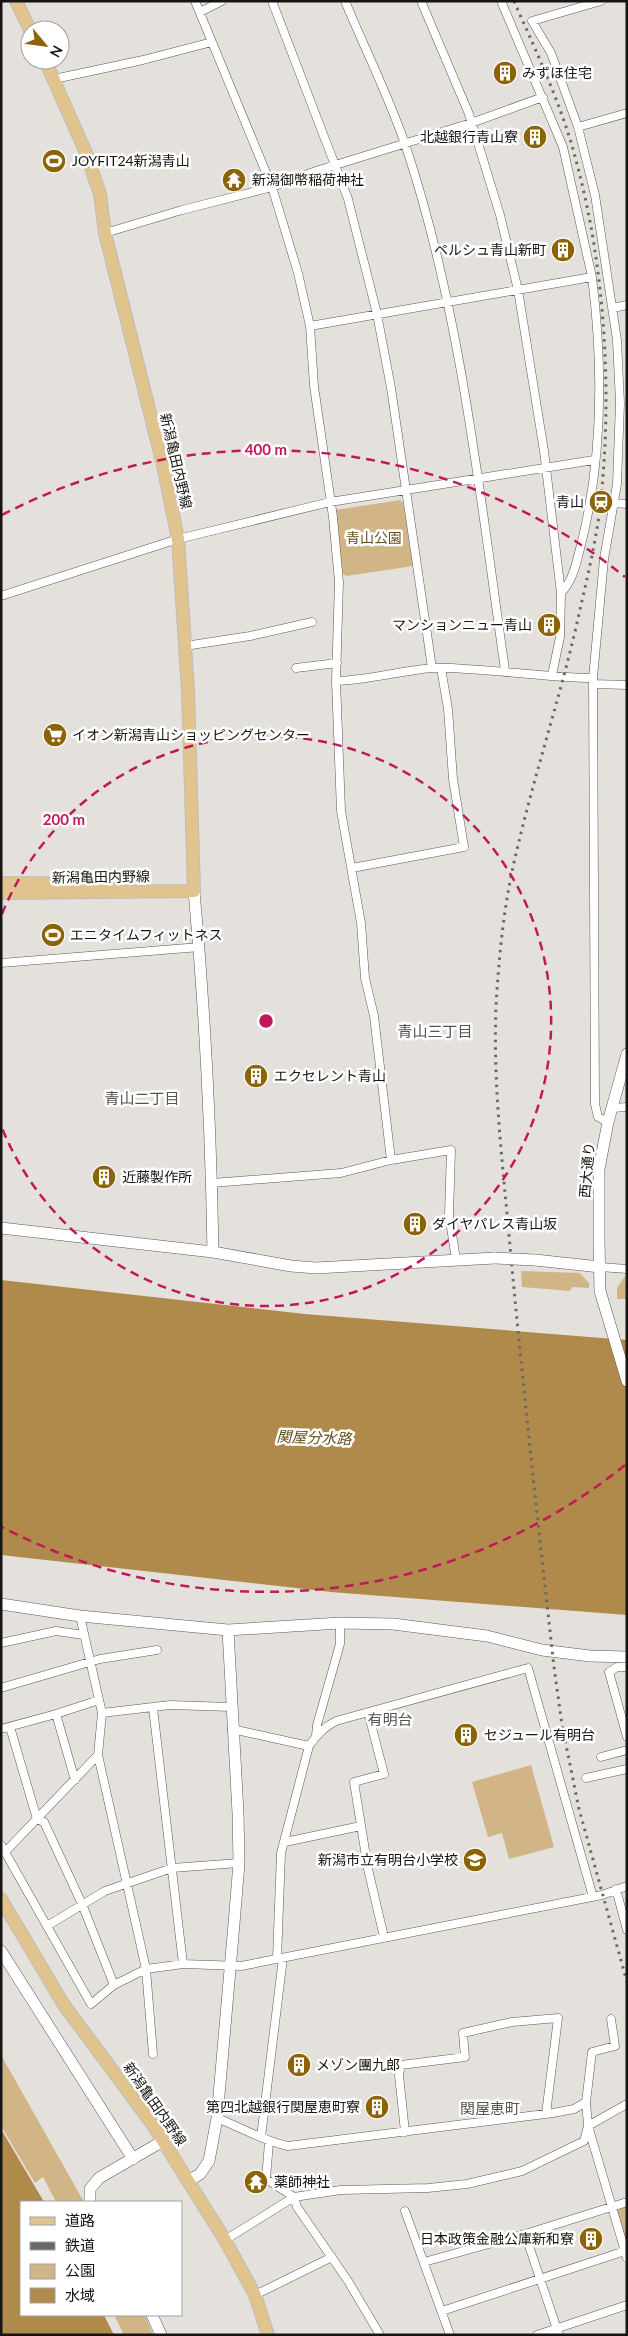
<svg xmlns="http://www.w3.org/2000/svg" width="628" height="2336" font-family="Lato,'Noto Sans JP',sans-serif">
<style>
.green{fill:#d1b586}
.water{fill:#af8a4a}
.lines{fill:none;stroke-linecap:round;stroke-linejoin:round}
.street-casing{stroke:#5c5955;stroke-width:9}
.secondary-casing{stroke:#5c5955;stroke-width:12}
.primary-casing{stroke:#bebdbd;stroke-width:14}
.street{stroke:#fff;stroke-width:8}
.secondary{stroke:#fff;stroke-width:11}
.primary{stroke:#e1c48d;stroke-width:12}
.rail{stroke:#6a6965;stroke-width:3;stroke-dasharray:2.5 5;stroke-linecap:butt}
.secondary-bridge-casing{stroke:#5c5955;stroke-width:12;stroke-linecap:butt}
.secondary-bridge{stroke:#fff;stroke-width:11}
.ring{fill:none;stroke:#c2185b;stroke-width:2.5;stroke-dasharray:9 6}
.labels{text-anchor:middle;stroke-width:5;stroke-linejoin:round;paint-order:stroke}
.poi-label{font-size:14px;fill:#161513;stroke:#fff;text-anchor:start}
.street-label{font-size:14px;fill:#161513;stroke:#fff}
.park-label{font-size:14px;fill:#6a4f1e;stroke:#fff}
.neighbourhood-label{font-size:15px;fill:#565450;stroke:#fff}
.water-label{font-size:15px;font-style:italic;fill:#684e1d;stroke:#fff}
.centre{fill:#c2185b;stroke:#fff;stroke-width:2.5}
.ring-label{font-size:15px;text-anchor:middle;font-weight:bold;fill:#c2185b;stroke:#fff;stroke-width:5;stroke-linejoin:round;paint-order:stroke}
</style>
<rect width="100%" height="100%" fill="#e4e1dc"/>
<path class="green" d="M400,500L403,502L413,566L347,576L343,574L335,510Z
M521,1271L580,1273L589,1283V1288L572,1287L570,1291L522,1287Z
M625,1276L627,1299H617V1288Z
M531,1765L554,1847L509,1859L502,1833L488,1837L472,1782Z
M1,2055L84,2202H56L43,2177L35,2183L1,2126Z
M627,2206V2247L616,2212L618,2209Z
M114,2315H145L153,2335H124Z"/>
<path class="water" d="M1,1280L305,1314L627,1340V1615L331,1592L1,1555Z
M1,2129L44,2202H21V2315H104L114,2335H1Z"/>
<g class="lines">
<g class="street-casing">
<path id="street" d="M195,1L272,187L298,273L310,326L314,386L333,517L339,582L336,681L341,811L361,923L365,978L374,1016L391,1160
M272,1L348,199L377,314L391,388L406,490L594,460
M345,1C364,47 389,97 405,144C461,310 480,497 505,670
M421,1L469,114L500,215L518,290L544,451L561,593L560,637L552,675
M601,1L532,21L551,53L578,127L595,195L617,340L620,403L617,484L604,559L593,678L595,1104L598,1117L608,1122
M200,12L222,1
M54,79L143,60L212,42
M578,127L627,113
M105,233L182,210L272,187L316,171L471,123L543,97
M613,308L627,305
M310,326L592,277L563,147L501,1
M614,503L627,504
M561,593C574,579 576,563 581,545C603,458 603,365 592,277
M1,596L178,539L330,502L406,490L432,668
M185,646L250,636L312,622
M296,668L337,663
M336,681C369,680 399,671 432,668C443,667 455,668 466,669C509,671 551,678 593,678
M593,684L627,685
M352,868L464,847L453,779L448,709L441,668
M1,963L200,947
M612,1108L627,1107
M212,1183L341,1173L391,1160L451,1150L449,1214L456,1260
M600,1267L627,1269
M80,1616L102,1713L98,1755L146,1969L153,2054
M1,1643L56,1631L84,1635
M627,1667H617L609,1672L627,1737
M1,1688L100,1659L157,1650
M153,1708L183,1964
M368,1712L384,1774L354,1782L368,1869L384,1937
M102,1713L170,1705L231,1707
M56,1714L75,1780
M10,1727L37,1819L44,1822L82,1904L114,1985
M1,1729L56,1714L99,1700
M232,1729L309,1746
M316,1736L317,1725L340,1644V1623
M601,1757L627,1750
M586,1778L627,1769
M285,1842L361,1826
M1,1845L91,2004L114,1985L146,1969L183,1964L241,1966L602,1895L627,1886
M5,1852L98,1755
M616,1889L627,1930
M47,1926L105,1891L172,1868L239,1863
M277,1959L281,1853L309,1746C317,1735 324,1727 336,1721L528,1668L593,1897
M586,2102L592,2052L615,2046L611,2019
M217,2118C240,2127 263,2141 288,2146L553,2113L574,2109L586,2102L588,2126L627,2258
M405,2132L399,2075L401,2065L465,2057L463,2033L512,2022L558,2018L546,2114
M261,2137L283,1958
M269,2142L266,2179L294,2197L297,2207L348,2281L380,2335
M405,2211L450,2335
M525,2234L559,2335
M225,2240L294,2197L341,2190L428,2188L467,2184L522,2171L584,2141L588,2126L627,2104
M424,2262L525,2234L627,2202
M255,2295L332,2257
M442,2311L625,2251
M537,2335L627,2305"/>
</g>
<g class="secondary-casing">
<path id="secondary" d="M194,891C205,1011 211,1131 213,1252
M627,1054L608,1122L599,1169V1240L600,1291L627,1381
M1,1228L213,1252L291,1266L316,1268L495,1258
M535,1260L600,1267
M1,1604L80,1616L228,1630L340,1623L393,1624L487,1636L542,1650L590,1656L627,1657
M1,1951L133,2159
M188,2181L200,2174L209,2161L217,2118L234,1924L239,1863L238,1813L228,1630
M90,2202V2189L99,2178L163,2141
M152,2315L161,2335"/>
</g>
<g class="primary-casing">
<path id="primary" d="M16,1L30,30
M1,883L109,884
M1,893L194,891L188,690L178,539L163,465L105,233L100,194L86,153L45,60
M1,1899L64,2005L153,2125L225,2240L255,2295L268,2335"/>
</g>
<use href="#street" class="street"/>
<use href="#secondary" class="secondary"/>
<use href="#primary" class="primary"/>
<path class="rail" d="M514,1C538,56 564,110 578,168C605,271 612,392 601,498C597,540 586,582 577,623C559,701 534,776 516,854C504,903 499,955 496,1006C493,1083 502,1158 509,1235C522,1379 538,1523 554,1667L562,1725L579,1809L627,1982"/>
<g class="secondary-bridge-casing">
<path id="secondary-bridge" d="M495,1258L535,1260"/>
</g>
<use href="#secondary-bridge" class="secondary-bridge"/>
</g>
<g class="ring">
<path d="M2 914A285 285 0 1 1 2 1128"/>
<path d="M625 1465A571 571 0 0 1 2 1527M2 515A571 571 0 0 1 625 577"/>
</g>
<defs>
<g id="building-disc" transform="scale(1.25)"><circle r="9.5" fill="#8c6306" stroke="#fff"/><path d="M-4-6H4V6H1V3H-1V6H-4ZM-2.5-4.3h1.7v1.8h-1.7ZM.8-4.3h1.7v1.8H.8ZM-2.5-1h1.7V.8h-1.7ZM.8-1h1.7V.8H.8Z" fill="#fff"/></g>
<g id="stadium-disc" transform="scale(1.25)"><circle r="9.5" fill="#8c6306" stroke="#fff"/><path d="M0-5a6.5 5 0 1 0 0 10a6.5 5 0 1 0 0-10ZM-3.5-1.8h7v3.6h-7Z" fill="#fff"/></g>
<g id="temple-disc" transform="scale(1.25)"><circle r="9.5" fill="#8c6306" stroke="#fff"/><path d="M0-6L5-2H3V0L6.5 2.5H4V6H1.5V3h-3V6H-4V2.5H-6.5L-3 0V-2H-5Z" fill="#fff"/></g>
<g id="station-disc" transform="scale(1.25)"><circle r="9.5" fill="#8c6306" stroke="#fff"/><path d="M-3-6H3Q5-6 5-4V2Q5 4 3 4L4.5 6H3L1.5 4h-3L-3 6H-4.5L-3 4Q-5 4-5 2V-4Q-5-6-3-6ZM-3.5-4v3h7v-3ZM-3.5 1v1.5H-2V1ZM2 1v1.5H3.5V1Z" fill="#fff"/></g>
<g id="supermarket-disc" transform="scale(1.25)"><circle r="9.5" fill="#8c6306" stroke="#fff"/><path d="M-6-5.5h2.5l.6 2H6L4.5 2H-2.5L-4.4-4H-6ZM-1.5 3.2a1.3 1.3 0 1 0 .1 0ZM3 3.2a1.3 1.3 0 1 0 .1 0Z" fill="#fff"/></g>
<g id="school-disc" transform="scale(1.25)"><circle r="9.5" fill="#8c6306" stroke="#fff"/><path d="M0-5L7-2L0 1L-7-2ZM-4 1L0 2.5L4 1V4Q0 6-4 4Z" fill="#fff"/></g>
</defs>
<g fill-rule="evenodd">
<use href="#building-disc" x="505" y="73"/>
<use href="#building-disc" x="535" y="137"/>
<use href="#stadium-disc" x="54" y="161"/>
<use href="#temple-disc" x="234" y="180"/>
<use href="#building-disc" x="563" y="250"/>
<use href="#station-disc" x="601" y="502"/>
<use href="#building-disc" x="549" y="625"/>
<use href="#supermarket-disc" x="55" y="735"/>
<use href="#stadium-disc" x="53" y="935"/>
<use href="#building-disc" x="256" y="1076"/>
<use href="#building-disc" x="104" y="1177"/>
<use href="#building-disc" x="415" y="1224"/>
<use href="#building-disc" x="466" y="1735"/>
<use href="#school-disc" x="475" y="1860"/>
<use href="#building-disc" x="299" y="2065"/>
<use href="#building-disc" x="377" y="2107"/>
<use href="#temple-disc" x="256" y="2182"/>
<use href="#building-disc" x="591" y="2239"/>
</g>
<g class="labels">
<g class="poi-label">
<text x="522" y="78">みずほ住宅</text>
<text x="518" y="142" text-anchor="end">北越銀行青山寮</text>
<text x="72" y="166">JOYFIT24新潟青山</text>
<text x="252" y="185">新潟御幣稲荷神社</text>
<text x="546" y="255" text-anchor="end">ペルシュ青山新町</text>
<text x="584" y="507" text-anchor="end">青山</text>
<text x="532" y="630" text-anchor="end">マンションニュー青山</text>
<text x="72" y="740">イオン新潟青山ショッピングセンター</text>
<text x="70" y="940">エニタイムフィットネス</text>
<text x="274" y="1081">エクセレント青山</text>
<text x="122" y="1182">近藤製作所</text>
<text x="432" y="1229">ダイヤパレス青山坂</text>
<text x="484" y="1740">セジュール有明台</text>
<text x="458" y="1865" text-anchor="end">新潟市立有明台小学校</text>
<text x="316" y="2070">メゾン團九郎</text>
<text x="360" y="2112" text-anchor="end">第四北越銀行関屋恵町寮</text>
<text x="274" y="2187">薬師神社</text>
<text x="574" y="2244" text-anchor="end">日本政策金融公庫新和寮</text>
</g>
<g class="street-label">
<text transform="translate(176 461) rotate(77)" y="5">新潟亀田内野線</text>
<text transform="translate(101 877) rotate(-1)" y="5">新潟亀田内野線</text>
<text transform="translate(587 1170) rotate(-85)" y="5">西大通り</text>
<text transform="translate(155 2104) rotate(55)" y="5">新潟亀田内野線</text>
</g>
<g class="park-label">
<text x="374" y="543">青山公園</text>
</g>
<g class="neighbourhood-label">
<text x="435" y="1037">青山三丁目</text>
<text x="142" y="1104">青山二丁目</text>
<text x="390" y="1725">有明台</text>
<text x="490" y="2114">関屋恵町</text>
</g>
<g class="water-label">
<text transform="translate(314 1438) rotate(2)" y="5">関屋分水路</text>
</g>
</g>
<circle cx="266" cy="1021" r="8" class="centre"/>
<g class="ring-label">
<text x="266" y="455">400 m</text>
<text x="64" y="825">200 m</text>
</g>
<rect width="628" height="2336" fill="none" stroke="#161513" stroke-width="5"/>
<rect x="20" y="2201" width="162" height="115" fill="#ffffff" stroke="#a2a1a1"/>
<rect x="30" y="2217" width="25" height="8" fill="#e1c48d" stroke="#a2a1a1"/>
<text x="65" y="2226" font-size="15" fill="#161513">道路</text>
<rect x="30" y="2242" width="25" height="8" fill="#6a6965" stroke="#a2a1a1"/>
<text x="65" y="2251" font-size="15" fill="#161513">鉄道</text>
<rect x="30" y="2264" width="25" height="15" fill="#d1b586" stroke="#a2a1a1"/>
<text x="65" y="2276" font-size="15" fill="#161513">公園</text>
<rect x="30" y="2288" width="25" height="15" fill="#af8a4a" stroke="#a2a1a1"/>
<text x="65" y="2301" font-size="15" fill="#161513">水域</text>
<g transform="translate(45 45) rotate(119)"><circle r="24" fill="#ffffff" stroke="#a2a1a1"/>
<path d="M0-4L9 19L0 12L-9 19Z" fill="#8c6306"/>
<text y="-8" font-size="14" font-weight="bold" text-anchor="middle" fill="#161513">N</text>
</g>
</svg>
